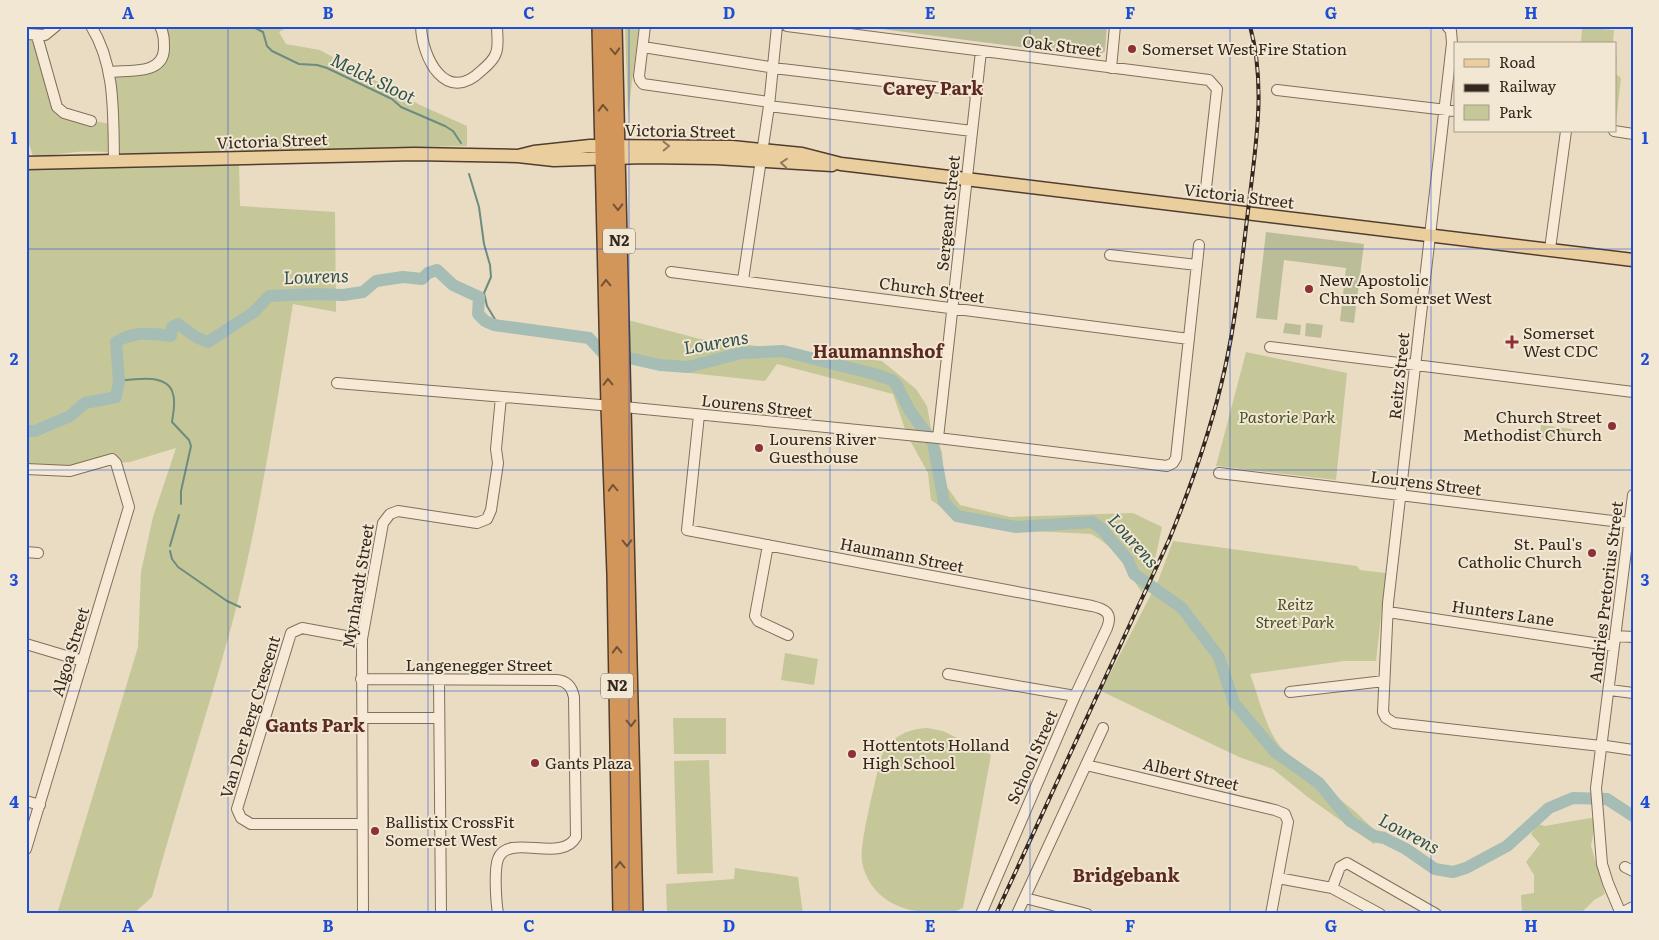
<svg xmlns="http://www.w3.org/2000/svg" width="1659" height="940" font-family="Literata,serif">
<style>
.green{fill:#c5c798}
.cemetery{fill:#babd97}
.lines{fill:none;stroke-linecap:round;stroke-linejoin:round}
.stream{stroke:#6d8b81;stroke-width:2}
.river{stroke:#a5bdb5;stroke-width:12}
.minor-casing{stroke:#836e5c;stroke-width:12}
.major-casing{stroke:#513d2f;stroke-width:15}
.highway-casing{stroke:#513d2f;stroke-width:18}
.minor{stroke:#f6ead6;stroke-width:10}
.major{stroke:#ebce9e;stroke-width:12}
.highway{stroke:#d3965a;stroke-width:15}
.rail-casing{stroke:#34271e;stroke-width:4}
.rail{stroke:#f2e7d2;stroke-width:2;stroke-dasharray:5.5;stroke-linecap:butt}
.oneway{stroke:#745336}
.oneway2{stroke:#907a5e}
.grid{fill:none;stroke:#1d4ed8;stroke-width:1;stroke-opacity:0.55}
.poi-dot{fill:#8d3037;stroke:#f2e7d2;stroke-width:2}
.labels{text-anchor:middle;stroke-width:4;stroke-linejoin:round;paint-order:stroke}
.shield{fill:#f2e7d2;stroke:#6d6154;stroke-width:1}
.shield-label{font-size:15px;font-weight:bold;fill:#34271e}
.street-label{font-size:16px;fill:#34271e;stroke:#f2e7d2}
.poi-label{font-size:16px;fill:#34271e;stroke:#f2e7d2;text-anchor:start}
.park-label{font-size:16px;font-style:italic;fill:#474f27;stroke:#f2e7d2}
.water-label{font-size:18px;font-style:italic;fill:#2f534e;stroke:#f2e7d2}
.neighbourhood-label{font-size:18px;font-weight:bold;fill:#5d2a21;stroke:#f2e7d2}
.neatline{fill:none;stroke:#1d4ed8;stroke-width:2}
.grid-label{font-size:16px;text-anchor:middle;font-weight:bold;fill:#1d4ed8}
</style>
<rect width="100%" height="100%" fill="#eadcc3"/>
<path class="green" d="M26,26H56L41,37L56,107L91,121L113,124L110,72L162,61L161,26H290L279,32L286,44L320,50L420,105L467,126V146L130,154C110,152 88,150 68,153C55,154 45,157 33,156L26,135Z
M625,26H639L628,114Z
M1582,27L1614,30L1613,44L1581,43Z
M1615,55L1617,56L1616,74L1621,78L1616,123Z
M239,163L240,206L335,212L336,312L293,304C275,411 260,518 232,624C207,715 177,805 152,897L133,914H57L138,647L141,572L153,517L176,448L130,462L64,467L26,465V167Z
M628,320L700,339L882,361L916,389L927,406L931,428L942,452L944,483L960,505L1010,517L1133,513L1162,527L1153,569L1142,593C1128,571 1115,546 1091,534L1010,530L960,520L931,500L928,473L907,435L893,394L777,364L765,381L653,369L652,366L629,363Z
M1246,352L1347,373L1336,480L1216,466Z
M1541,425L1572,429L1571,443L1540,439Z
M1173,541L1357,566L1360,570L1386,573L1376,661H1344L1250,674C1258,695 1264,721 1275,739C1292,765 1328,789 1352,809C1363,818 1369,827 1382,834L1374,844L1309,798L1273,769L1239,757L1101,691L1158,581Z
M785,653L818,659L814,685L781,680Z
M673,718H726V754H674Z
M927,728L943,731L991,755L963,908C946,917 930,913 911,910C887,905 867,888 862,862C859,844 876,779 881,757C890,737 907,729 927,728Z
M709,760L713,873L677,874L674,761Z
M1590,818L1596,819L1591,846L1605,894L1594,900L1580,914L1522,913L1521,895L1534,893V875L1526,862L1540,844L1531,834L1538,824L1545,826Z
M735,868L798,877L803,914H667L666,884L734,879Z"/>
<path class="cemetery" d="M858,26H1107L1105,51L1097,57Z
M1266,232L1364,244L1354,323L1340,321L1346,268L1284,260L1277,320L1256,318Z
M1285,323L1301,325L1300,335L1283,333Z
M1306,323L1323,325L1321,338L1305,336Z"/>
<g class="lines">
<path class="stream" d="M251,26L263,32L267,46L272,51L299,64L317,65L327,68L392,99L401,107L445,126L453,131L461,143
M469,174L479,207L484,244L490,265L491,277L484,293L487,306L499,326
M119,381C135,379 168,373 173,394C176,403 173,414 172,422L189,440L191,446L181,491V504
M170,546L179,515
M170,551L172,559L178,567L227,601L240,607"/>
<path class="river" d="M26,431H35L70,416L85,403L116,397L119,381L116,342C134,331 150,333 171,336L172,327L178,324L196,337L208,342L254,312L269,296L316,294L343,295L363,292L376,281L403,277L422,279L428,273L437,270L453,285L479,297L478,314L485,321L494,325L589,338L602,352L660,365L688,367L741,353L783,351L874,374L892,380L896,384L910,411L933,443L944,502L957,516L1016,527L1092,522L1102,529L1128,560L1134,574L1182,608L1219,657L1234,703L1275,752L1319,783L1350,821L1374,836L1384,838L1406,849L1435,869L1453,872L1466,868L1507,846L1549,808L1573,798L1607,799L1633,816"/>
<g class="minor-casing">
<path id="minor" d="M91,26C116,66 113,115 114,161
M421,26C422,58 446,105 481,71C487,66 494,60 496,53C499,45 497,35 497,26
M645,26L639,76L640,80L643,84L769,102
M787,26L1209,80L1217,89L1206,188
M1447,26L1451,31L1452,43L1388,603L1383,712L1386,718L1394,723L1601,746
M26,34L45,35L56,26
M37,36L57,107L64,113L91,121
M643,47L782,69L976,92
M1111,68L1115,26
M110,72C129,70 163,75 164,49C164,40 164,34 160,26
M1277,90L1455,111
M769,106L972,131
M1614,131L1633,134
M1550,249L1566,131
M1110,255L1197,265
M671,272L1189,339
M743,280L769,106L777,26
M1270,347L1633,392
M337,383L624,407L938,438L1167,466L1173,463L1176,458L1199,245
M699,415L687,530L1092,606C1105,609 1113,613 1107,628L1075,696L981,914
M938,438L981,51
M26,469L70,471L112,459L116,463L129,507L26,849
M1219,473L1629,523
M768,545L755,616L758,621L788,635
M26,552L38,553
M1388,612L1614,646
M1615,636L1633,637
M362,639L302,628L291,633L237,809L241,818L251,824H362
M26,644L83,661
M948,674L1075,696
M361,679L557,680C567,681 572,687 574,697L576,837C562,864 508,832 498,859C494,870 496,901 498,914
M439,680L441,914
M1610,690L1633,693
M1290,692L1384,681
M361,718H439
M1606,746L1633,750
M1086,765L1275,810L1285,814L1288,822L1271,914
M26,801L40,805
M1625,867L1633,871
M1278,878L1332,888L1380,914
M1332,888L1340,867L1347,863L1436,914
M1025,898L1087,914
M1621,913L1633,907
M363,914L362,639L383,523L390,514L398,511L477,523L487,519L491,510L498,463L496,449L501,397
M1017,914L1103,728
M1621,914L1608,883L1602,864L1596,788L1633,495"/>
</g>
<g class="major-casing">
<path id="major" d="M518,156L534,152L590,146L732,147L802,154L841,164L875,168L1633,260
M26,163L414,154L518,156L554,160L644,157L716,158L832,165"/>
</g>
<g class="highway-casing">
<path id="highway" d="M600,26L609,406L615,574L621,914
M614,26L635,914"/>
</g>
<use href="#minor" class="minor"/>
<use href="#major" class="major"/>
<use href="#highway" class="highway"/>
<g class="rail-casing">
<path id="rail" d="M996,914L1169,540C1192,484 1212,427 1225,368C1237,314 1242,258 1249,203C1256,143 1266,85 1250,26"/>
</g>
<use href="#rail" class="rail"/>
</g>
<defs><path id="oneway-chevron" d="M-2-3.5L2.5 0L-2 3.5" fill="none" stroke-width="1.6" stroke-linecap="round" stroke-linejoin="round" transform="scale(1.25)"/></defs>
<g class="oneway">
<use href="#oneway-chevron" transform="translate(615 51) rotate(88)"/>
<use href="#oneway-chevron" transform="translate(603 108) rotate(-92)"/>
<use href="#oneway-chevron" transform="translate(618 207) rotate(89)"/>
<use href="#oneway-chevron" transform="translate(606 283) rotate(-91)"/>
<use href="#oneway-chevron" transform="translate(608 382) rotate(-91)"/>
<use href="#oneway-chevron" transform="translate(613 488) rotate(-92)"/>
<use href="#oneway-chevron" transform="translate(627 543) rotate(89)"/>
<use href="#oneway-chevron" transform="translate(617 650) rotate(-91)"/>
<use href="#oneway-chevron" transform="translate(631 723) rotate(89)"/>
<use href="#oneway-chevron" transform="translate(620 865) rotate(-91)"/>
</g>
<g class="oneway2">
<use href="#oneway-chevron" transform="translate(666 146) rotate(-1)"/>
<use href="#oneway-chevron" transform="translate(784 163) rotate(-175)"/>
</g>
<path class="grid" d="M228,26V914M428,26V914M629,26V914M830,26V914M1030,26V914M1230,26V914M1431,26V914M26,249H1633M26,470H1633M26,691H1633"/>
<g class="poi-dot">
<circle cx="1132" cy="49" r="5"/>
<circle cx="1309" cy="289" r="5"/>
<path d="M1509.5 334.5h5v5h5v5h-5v5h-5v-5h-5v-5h5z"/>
<circle cx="1612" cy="426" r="5"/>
<circle cx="759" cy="448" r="5"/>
<circle cx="1592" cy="553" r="5"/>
<circle cx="852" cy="754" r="5"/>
<circle cx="535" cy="763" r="5"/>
<circle cx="375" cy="831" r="5"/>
</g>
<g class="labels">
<g class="shield">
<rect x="603" y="228.5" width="32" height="25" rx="4"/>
<rect x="601" y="673.5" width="32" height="25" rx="4"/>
</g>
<g class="shield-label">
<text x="619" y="246">N2</text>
<text x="617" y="691">N2</text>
</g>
<g class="street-label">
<text transform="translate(1062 46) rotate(7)" y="6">Oak Street</text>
<text transform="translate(680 131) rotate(1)" y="6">Victoria Street</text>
<text transform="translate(272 141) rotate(-2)" y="6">Victoria Street</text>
<text transform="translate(1239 196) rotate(7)" y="6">Victoria Street</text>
<text transform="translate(948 213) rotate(-84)" y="6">Sergeant Street</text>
<text transform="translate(932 290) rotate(8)" y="6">Church Street</text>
<text transform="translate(1399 376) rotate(-84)" y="6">Reitz Street</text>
<text transform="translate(757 406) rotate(6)" y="6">Lourens Street</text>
<text transform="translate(1426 483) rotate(7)" y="6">Lourens Street</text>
<text transform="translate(902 555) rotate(11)" y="6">Haumann Street</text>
<text transform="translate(358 586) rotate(-81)" y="6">Mynhardt Street</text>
<text transform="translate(1606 592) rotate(-83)" y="6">Andries Pretorius Street</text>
<text transform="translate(1503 613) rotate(8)" y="6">Hunters Lane</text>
<text transform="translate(70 652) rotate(-73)" y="6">Algoa Street</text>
<text x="479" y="671">Langenegger Street</text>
<text transform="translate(250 717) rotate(-73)" y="6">Van Der Berg Crescent</text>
<text transform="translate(1032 757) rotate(-66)" y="6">School Street</text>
<text transform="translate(1191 774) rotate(13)" y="6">Albert Street</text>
</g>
<g class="poi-label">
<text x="1142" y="55">Somerset West Fire Station</text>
<text x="1319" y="286">New Apostolic<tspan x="1319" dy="18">Church Somerset West</tspan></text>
<text x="1523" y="339">Somerset<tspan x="1523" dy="18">West CDC</tspan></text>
<text x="1602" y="423" text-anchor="end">Church Street<tspan x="1602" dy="18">Methodist Church</tspan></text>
<text x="769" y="445">Lourens River<tspan x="769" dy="18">Guesthouse</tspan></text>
<text x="1582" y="550" text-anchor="end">St. Paul's<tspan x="1582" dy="18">Catholic Church</tspan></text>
<text x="862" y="751">Hottentots Holland<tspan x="862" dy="18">High School</tspan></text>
<text x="545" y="769">Gants Plaza</text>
<text x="385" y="828">Ballistix CrossFit<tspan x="385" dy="18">Somerset West</tspan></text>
</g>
<g class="park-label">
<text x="1287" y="423">Pastorie Park</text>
<text x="1295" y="610">Reitz<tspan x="1295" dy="18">Street Park</tspan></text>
</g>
<g class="water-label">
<text transform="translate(373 79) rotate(26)" y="6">Melck Sloot</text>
<text transform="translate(316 277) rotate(-2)" y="6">Lourens</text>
<text transform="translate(716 343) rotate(-10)" y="6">Lourens</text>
<text transform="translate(1133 541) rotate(48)" y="6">Lourens</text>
<text transform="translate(1409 834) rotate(28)" y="6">Lourens</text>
</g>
<g class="neighbourhood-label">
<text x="933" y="95">Carey Park</text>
<text x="878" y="358">Haumannshof</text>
<text x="315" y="732">Gants Park</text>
<text x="1126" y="882">Bridgebank</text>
</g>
</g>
<rect width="1659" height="940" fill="none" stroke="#f2e7d2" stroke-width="55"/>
<rect x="1454" y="42" width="162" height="90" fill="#f2e7d2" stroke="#a69a8a"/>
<rect x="1464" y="59" width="25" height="8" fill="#ebce9e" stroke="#a69a8a"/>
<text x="1499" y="68" font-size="15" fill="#34271e">Road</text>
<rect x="1464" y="84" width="25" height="8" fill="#34271e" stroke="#a69a8a"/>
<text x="1499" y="92" font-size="15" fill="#34271e">Railway</text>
<rect x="1464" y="105" width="25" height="15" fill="#c5c798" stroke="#a69a8a"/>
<text x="1499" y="118" font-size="15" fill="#34271e">Park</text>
<rect x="28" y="28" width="1604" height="884" class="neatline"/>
<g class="grid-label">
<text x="128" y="19">A</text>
<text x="328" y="19">B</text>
<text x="529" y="19">C</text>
<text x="729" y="19">D</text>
<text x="930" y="19">E</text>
<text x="1130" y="19">F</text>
<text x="1331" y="19">G</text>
<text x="1531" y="19">H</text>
<text x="14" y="144">1</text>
<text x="1645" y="144">1</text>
<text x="14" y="365">2</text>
<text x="1645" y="365">2</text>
<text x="14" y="586">3</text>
<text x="1645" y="586">3</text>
<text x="14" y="808">4</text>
<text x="1645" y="808">4</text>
<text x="128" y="932">A</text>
<text x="328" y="932">B</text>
<text x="529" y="932">C</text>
<text x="729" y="932">D</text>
<text x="930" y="932">E</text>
<text x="1130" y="932">F</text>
<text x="1331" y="932">G</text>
<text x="1531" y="932">H</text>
</g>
</svg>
